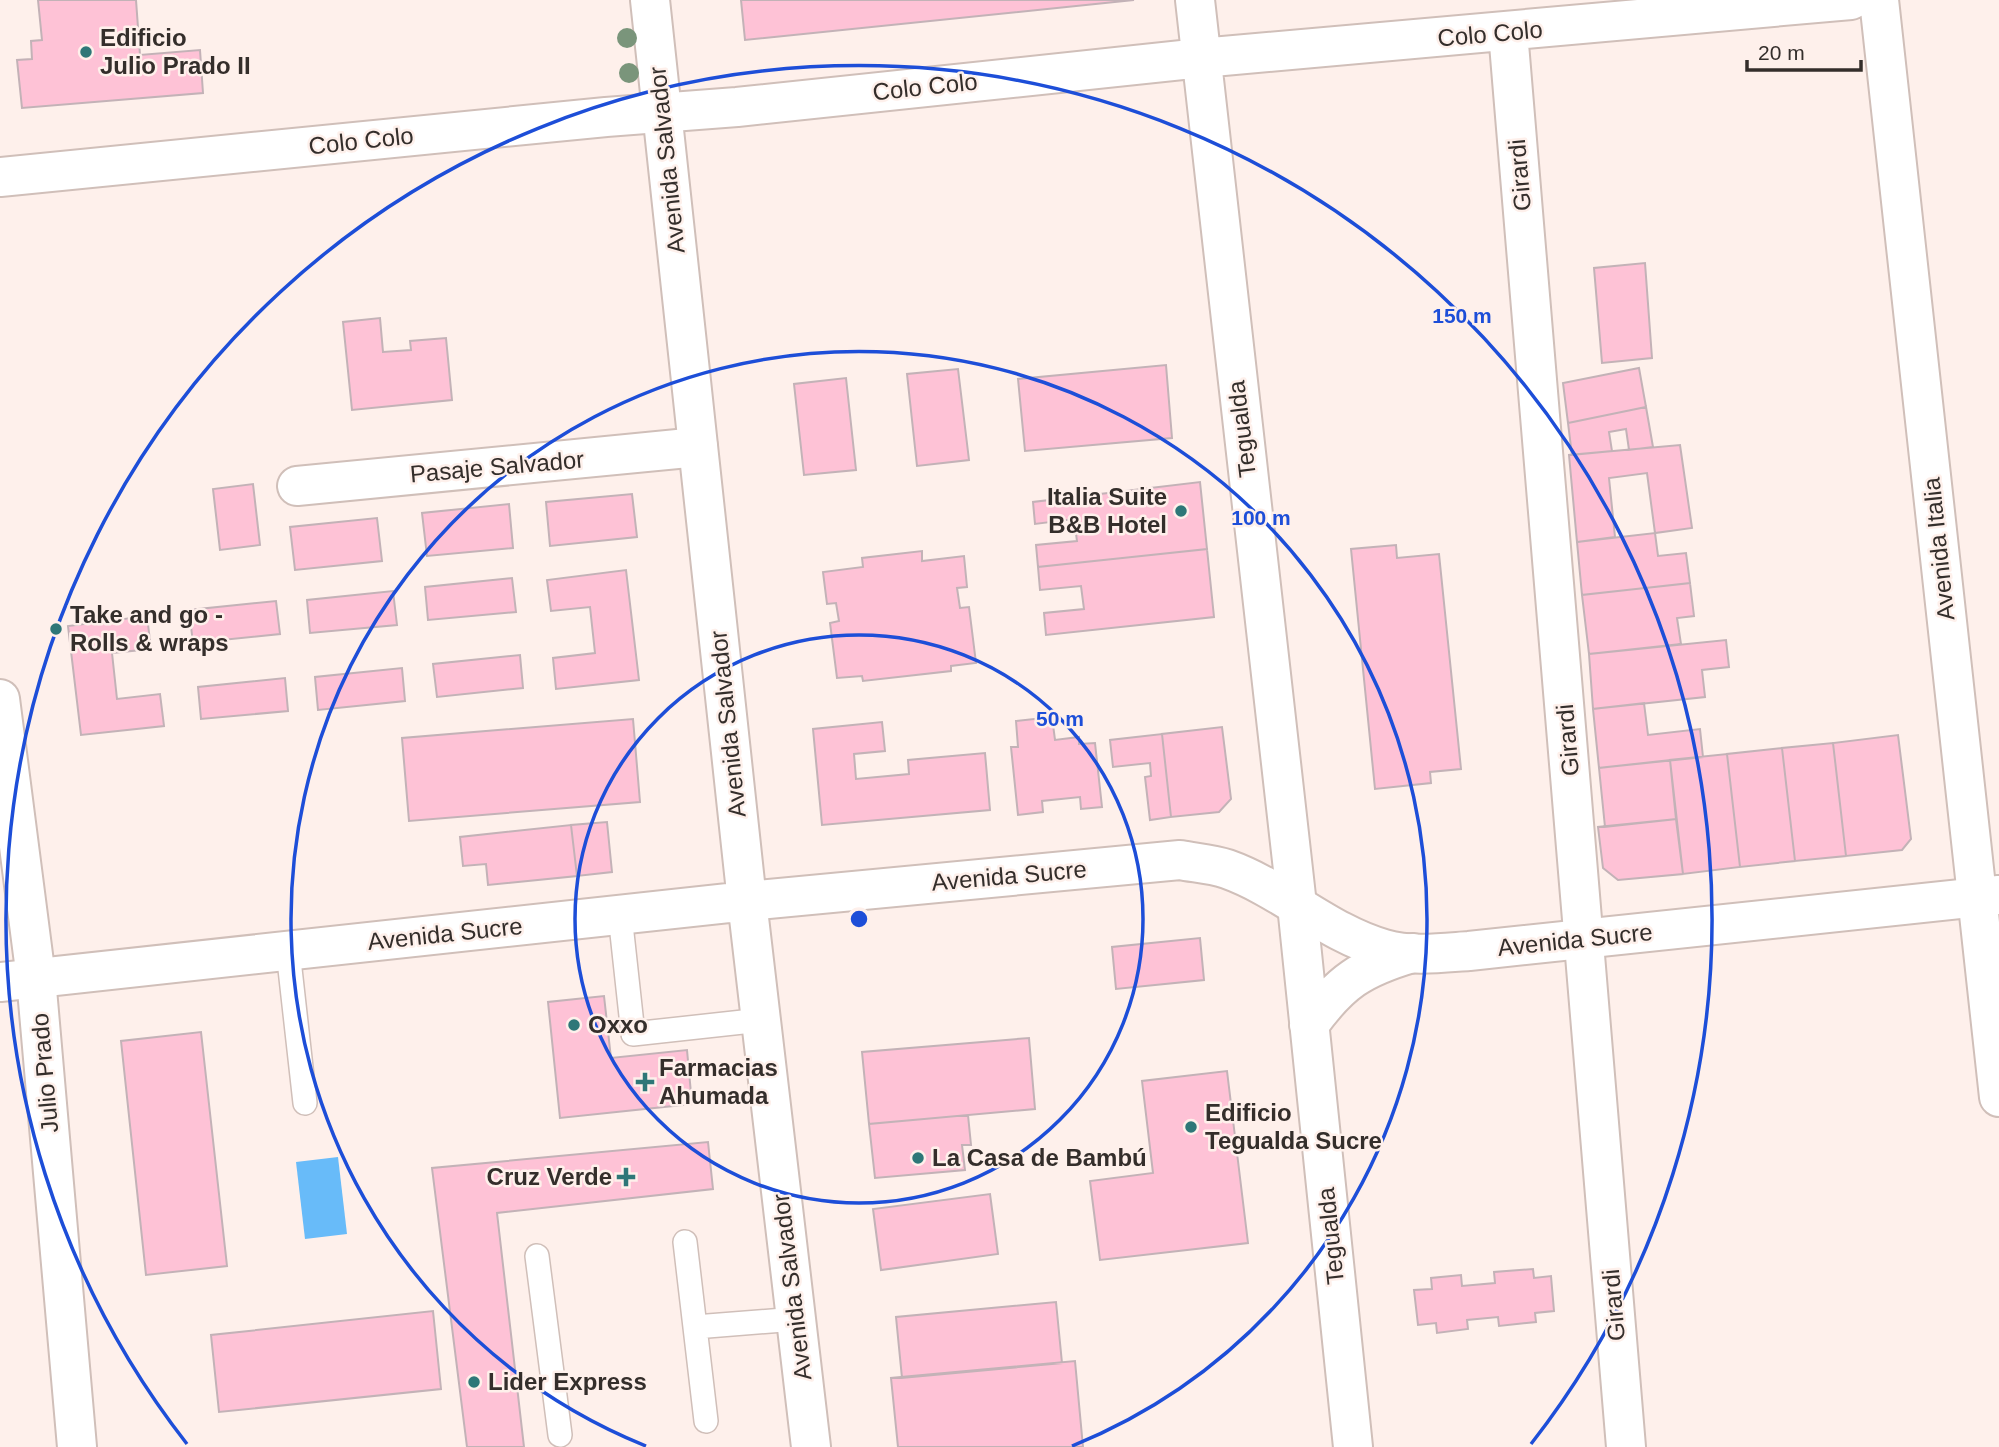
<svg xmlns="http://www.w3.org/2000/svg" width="1999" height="1447" font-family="Helvetica,sans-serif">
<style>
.water{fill:#68bbf9}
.building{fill:#fec2d6;stroke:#c3b2b7;stroke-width:2}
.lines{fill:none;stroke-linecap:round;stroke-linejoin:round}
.lane-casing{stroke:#d0bfb9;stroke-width:26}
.street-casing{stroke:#d0bfb9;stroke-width:42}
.secondary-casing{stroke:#d0bfb9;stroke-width:42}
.lane{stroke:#fff;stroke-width:23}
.street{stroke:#fff;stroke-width:38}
.secondary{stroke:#fff;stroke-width:38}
.tree{fill:#7a957b}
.ring{fill:none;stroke:#1d4ed8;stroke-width:3.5}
.poi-dot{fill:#2e7778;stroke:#fef0eb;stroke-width:2.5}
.labels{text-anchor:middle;stroke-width:5;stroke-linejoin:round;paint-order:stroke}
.street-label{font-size:24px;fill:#342e2b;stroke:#fef0eb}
.poi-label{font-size:24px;font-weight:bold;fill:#342e2b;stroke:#fef0eb;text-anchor:start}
.centre{fill:#1d4ed8;stroke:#fef0eb;stroke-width:3.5}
.ring-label{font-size:21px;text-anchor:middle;font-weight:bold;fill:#1d4ed8;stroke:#fef0eb;stroke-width:5;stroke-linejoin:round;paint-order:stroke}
</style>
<rect width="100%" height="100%" fill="#fef0eb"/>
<path class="water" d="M338,1157L347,1234L305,1239L296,1162Z"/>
<path class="building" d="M38,0H136L140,55L200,50L203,93L22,108L17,60L32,59L31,41L42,40Z
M741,0H1134L745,40Z
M1645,263L1652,358L1602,363L1594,268Z
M380,318L383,352L411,350L410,341L446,338L452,400L352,410L343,322Z
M1166,365L1172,438L1025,451L1018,379Z
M1639,368L1646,407L1568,423L1563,383Z
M958,369L969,460L917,466L907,374Z
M846,378L856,470L804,475L794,384Z
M1646,407L1653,447L1629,450L1626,429L1609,432L1612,451L1572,455L1568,423Z
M1680,445L1692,528L1655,533L1647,473L1609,478L1615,537L1577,542L1569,455Z
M1200,482L1207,549L1038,567L1036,545L1077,541L1074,519L1035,524L1033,502Z
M253,484L260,545L220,550L213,489Z
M632,494L637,537L550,546L546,502Z
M509,504L513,548L427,556L422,513Z
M377,518L382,561L295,570L290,527Z
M1655,533L1658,556L1686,553L1690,583L1582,595L1577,542Z
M1396,545L1397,558L1439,554L1461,769L1430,772L1431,783L1375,789L1351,549Z
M1207,549L1214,617L1046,635L1044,613L1084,609L1081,586L1040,590L1038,567Z
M922,551V561L964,556L967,587L957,588L960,608L969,607L976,663L951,666V671L863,681L862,676L837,678L830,623L839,621L836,603L827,604L823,572L863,567L862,558Z
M626,570L639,680L556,689L553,658L595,653L590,607L551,611L547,580Z
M512,578L516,612L428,620L425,587Z
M1690,583L1694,616L1677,618L1681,644L1589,654L1582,595Z
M393,591L397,625L310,633L307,600Z
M276,601L280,634L193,643L189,610Z
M147,616L151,649L112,653L117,699L160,694L164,726L81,735L68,626Z
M1726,640L1729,667L1702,670L1705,697L1593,709L1589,654Z
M520,655L523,688L437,697L433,664Z
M402,668L405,701L318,710L315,677Z
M285,678L288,711L201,719L198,687Z
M1644,703L1648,735L1700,729L1703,757L1599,768L1593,709Z
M1052,717L1055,740L1079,737V744L1095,743L1102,807L1081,809L1080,797L1042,801L1043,812L1018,815L1011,747H1018L1016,721Z
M633,719L640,802L409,821L402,738Z
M882,722L885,751L854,754L856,779L909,774L908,760L985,753L990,810L822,825L813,729Z
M1222,727L1231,799L1219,812L1171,817L1162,734Z
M1162,734L1171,817L1150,820L1145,777L1151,776L1150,763L1113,767L1110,740Z
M1898,735L1911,839L1902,850L1846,856L1833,743Z
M1833,743L1846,856L1795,861L1782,748Z
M1782,748L1795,861L1740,867L1727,754Z
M1727,754L1740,867L1683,874L1670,760Z
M1670,760L1676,819L1605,827L1599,768Z
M1676,819L1683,874L1618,880L1603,868L1598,827Z
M607,822L612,872L577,876L571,825Z
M571,825L577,876L488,885L486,864L463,866L460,837Z
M1200,938L1204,980L1116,989L1112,947Z
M604,996L611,1058L687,1050L692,1104L560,1118L548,1002Z
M201,1032L227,1266L146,1275L121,1041Z
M1029,1038L1035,1109L869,1124L862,1052Z
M1227,1071L1248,1243L1100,1260L1090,1181L1153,1173L1142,1081Z
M968,1115L971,1145H962L965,1170L875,1178L869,1124Z
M708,1142L713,1189L497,1213L524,1447H467L432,1168Z
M990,1194L998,1254L881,1270L873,1209Z
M1533,1269L1534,1278L1551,1276L1554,1311L1535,1313L1536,1322L1499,1326L1498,1317L1467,1320L1468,1329L1437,1333L1436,1323L1418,1325L1414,1290L1432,1289L1431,1278L1461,1275L1462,1286L1495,1283L1494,1272Z
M1056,1302L1062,1363L902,1378L896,1317Z
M433,1311L441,1389L219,1412L211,1335Z
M1075,1361L1083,1447H898L891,1378Z"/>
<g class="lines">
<g class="lane-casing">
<path id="lane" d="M620,915L633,1034L761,1020
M288,951L305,1103
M685,1242L706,1421
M537,1256L560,1435
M695,1327L796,1319"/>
</g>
<g class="street-casing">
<path id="street" d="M1195,0L1297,905L1353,1447
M1879,0L1999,1097
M1508,32L1626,1447
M0,177L606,117L737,107L1201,58L1851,0
M297,486L698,447
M0,699L36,978L77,1447
M1309,1025C1340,982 1361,968 1412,953"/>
</g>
<g class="secondary-casing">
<path id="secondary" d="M650,0L747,901L811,1447
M0,982L747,901L1180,860C1196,863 1212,864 1227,869C1283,889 1327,933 1384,949C1412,957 1441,953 1469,951L1999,895"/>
</g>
<use href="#lane" class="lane"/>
<use href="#street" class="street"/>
<use href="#secondary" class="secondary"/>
</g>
<g class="tree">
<circle cx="627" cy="38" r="10"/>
<circle cx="629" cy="73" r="10"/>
</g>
<g class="ring">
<circle cx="859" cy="919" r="284"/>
<path d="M646 1446A568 568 0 1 1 1072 1446"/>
<path d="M187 1444A853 853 0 1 1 1531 1444"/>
</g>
<g class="poi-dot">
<circle cx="86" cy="52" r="7"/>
<circle cx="1181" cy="511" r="7"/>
<circle cx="56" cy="629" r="7"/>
<circle cx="574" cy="1025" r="7"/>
<path d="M641.5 1071.5h7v7h7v7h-7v7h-7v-7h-7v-7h7z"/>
<circle cx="1191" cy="1127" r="7"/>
<circle cx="918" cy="1158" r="7"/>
<path d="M622.5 1166.5h7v7h7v7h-7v7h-7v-7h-7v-7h7z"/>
<circle cx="474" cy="1382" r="7"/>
</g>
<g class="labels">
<g class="street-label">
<text transform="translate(1490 34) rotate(-5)" y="8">Colo Colo</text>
<text transform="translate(925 87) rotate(-6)" y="8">Colo Colo</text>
<text transform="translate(361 141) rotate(-6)" y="8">Colo Colo</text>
<text transform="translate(667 160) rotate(-96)" y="8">Avenida Salvador</text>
<text transform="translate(1520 175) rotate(-95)" y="8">Girardi</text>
<text transform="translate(1242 429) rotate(-97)" y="8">Tegualda</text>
<text transform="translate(497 467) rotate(-5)" y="8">Pasaje Salvador</text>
<text transform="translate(1939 549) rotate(-96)" y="8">Avenida Italia</text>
<text transform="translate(728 724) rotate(-96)" y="8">Avenida Salvador</text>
<text transform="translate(1568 740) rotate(-95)" y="8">Girardi</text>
<text transform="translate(1009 876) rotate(-5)" y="8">Avenida Sucre</text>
<text transform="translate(445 934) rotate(-6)" y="8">Avenida Sucre</text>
<text transform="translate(1575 940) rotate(-6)" y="8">Avenida Sucre</text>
<text transform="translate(45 1073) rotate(-95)" y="8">Julio Prado</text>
<text transform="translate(1331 1236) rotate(-96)" y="8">Tegualda</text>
<text transform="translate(792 1287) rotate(-97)" y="8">Avenida Salvador</text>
<text transform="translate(1614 1305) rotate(-95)" y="8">Girardi</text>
</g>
<g class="poi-label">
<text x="100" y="46">Edificio<tspan x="100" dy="28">Julio Prado II</tspan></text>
<text x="1167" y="505" text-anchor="end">Italia Suite<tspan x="1167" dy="28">B&amp;B Hotel</tspan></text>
<text x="70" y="623">Take and go -<tspan x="70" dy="28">Rolls &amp; wraps</tspan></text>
<text x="588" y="1033">Oxxo</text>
<text x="659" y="1076">Farmacias<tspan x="659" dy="28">Ahumada</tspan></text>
<text x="1205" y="1121">Edificio<tspan x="1205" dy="28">Tegualda Sucre</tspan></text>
<text x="932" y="1166">La Casa de Bambú</text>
<text x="612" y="1185" text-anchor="end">Cruz Verde</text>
<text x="488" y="1390">Lider Express</text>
</g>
</g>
<circle cx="859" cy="919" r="10" class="centre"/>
<g class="ring-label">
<text x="1462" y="323">150 m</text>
<text x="1261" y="525">100 m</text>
<text x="1060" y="726">50 m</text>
</g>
<path d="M1747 60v10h114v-10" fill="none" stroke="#342e2b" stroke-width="3.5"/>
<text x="1758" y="60" font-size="21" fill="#342e2b" stroke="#fef0eb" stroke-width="5" paint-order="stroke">20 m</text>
</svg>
